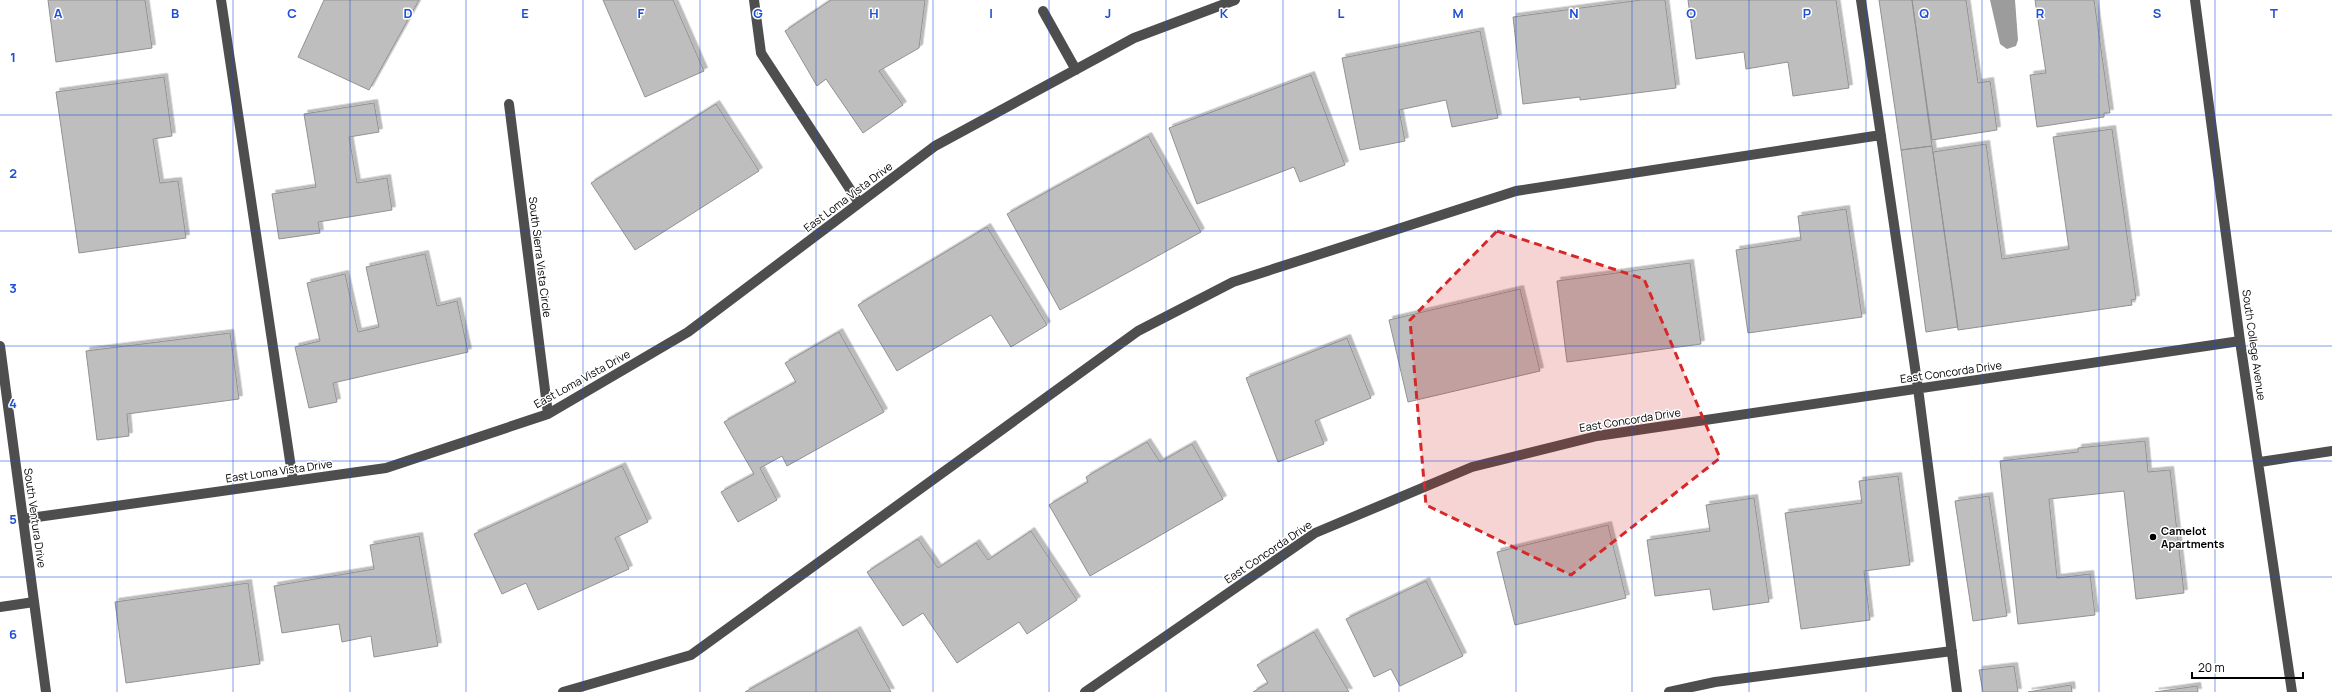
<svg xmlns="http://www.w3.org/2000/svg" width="2332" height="692" font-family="Manrope,sans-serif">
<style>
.water{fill:#9c9c9c}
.building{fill:#bebebe;stroke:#929292;filter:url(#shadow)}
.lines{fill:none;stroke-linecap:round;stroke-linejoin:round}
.minor{stroke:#4e4e4e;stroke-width:10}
.marked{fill:#d62828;fill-opacity:0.2;stroke:#d62828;stroke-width:3;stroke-dasharray:8 5;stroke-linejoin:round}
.grid{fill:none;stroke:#1d4ed8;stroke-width:1;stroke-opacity:0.55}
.poi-dot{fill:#000;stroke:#fff;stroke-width:1.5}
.labels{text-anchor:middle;stroke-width:3;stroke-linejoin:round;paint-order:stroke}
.street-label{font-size:11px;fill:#000;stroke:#fff}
.poi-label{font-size:11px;font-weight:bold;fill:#000;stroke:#fff;text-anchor:start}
.grid-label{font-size:13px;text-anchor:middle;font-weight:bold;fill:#1d4ed8;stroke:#fff;stroke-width:3;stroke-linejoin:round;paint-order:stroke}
</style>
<defs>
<filter id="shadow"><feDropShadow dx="3.5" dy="-3.5" stdDeviation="0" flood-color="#0004"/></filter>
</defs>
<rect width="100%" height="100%" fill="#fff"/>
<path class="water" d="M1990,0H2015L2018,40L2016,46L2007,49L2000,44Z"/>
<path class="building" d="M48,0H145L152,48L56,62Z
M324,0H419L369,90L298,57Z
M603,0H673L704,71L645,97Z
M831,0H925L919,48L879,71L903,105L863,133L826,79L817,86L785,31Z
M1641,0H1665L1676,88L1580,100V97L1523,104L1513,17Z
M1688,0H1836L1849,88L1793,96L1788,62L1746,69L1744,52L1696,59Z
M1879,0H1912L1932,146L1901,150Z
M1912,0H1966L1978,83L1990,81L1997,130L1932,140Z
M2035,0H2094L2110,113H2104V117L2037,127L2030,75L2046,73Z
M1480,31L1498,118L1452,127L1446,100L1399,110L1405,141L1360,150L1342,58Z
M1311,75L1345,165L1300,182L1294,167L1197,204L1169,128Z
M164,77L172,136L153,139L160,183L178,181L186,238L79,253L56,92Z
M374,103L379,132L349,137L357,183L387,178L392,210L318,222L320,233L279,239L272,194L316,187L304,114Z
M716,104L759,171L635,250L591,183Z
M2112,129L2136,299L2131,300L2132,305L1958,330L1933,152L1986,144L2002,259L2069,249L2053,137Z
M1148,136L1201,232L1060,310L1007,214Z
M1932,146L1958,327L1926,332L1901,150Z
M1846,209L1862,317L1748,333L1736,250L1801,240L1798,216Z
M987,227L1047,325L1011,347L991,315L897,371L858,305Z
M425,254L437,306L457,301L468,352L333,383L337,402L309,408L295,347L320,341L307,283L345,274L358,332L379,327L366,267Z
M1690,263L1701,344L1567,362L1557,281Z
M1520,289L1540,371L1408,402L1389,320Z
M839,332L884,412L787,466L782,456L760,468L777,500L738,522L721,492L754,474L724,422L796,382L785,363Z
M230,333L239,399L127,414L129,436L97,440L86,351Z
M1347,338L1371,398L1315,421L1324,444L1278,462L1246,378Z
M2145,441L2148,472L2170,470L2184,593L2136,599L2124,491L2049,499L2057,578L2090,574L2095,615L2018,624L2000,461L2078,452V448Z
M1147,442L1160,462L1192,444L1223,499L1090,576L1049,505L1088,482L1086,477Z
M622,466L648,522L615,538L629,569L538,610L526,583L502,594L474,534Z
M1898,476L1910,565L1864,571L1870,620L1801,629L1785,513L1862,503L1859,481Z
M1989,496L2007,616L1973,621L1955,501Z
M1754,498L1769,602L1713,610L1710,589L1655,596L1647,540L1710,531L1706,505Z
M1608,525L1626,598L1515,625L1497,552Z
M1031,531L1077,600L1027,634L1019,622L957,663L923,613L903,626L867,572L918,539L938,568L976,543L988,560Z
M419,536L438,646L374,657L371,636L342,642L339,624L282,633L274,586L374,569L370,545Z
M1426,581L1463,656L1400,686L1391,669L1374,677L1346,619Z
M248,583L260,664L126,683L115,602Z
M857,630L891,692H745Z
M1314,632L1349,692H1253L1268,683L1257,665Z
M2014,666L2018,692H1983L1979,670Z
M2071,685L2072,692H2028Z
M2197,686L2198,692H2155Z"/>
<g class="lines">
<path class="minor" d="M221,0L293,481
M754,0L761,53L859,203
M1861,0L1918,388L1957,692
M2195,0L2240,341L2292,692
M1043,11L1076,70
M509,104L548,414
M0,346L46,692
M2260,462L2332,451
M23,519L386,468L548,414L688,332L935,146L1134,38L1235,0
M0,607L34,602
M563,692L691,655L1138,331L1233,282L1516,191L1881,135
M1085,692L1315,533L1472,467L1597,436L2240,341
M1669,692L1715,682L1952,651"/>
</g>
<path class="marked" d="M1497,231L1644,279L1720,458L1571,575L1426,505L1410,320Z"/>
<path class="grid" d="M117,0V692M233,0V692M350,0V692M466,0V692M583,0V692M700,0V692M816,0V692M933,0V692M1049,0V692M1166,0V692M1283,0V692M1399,0V692M1516,0V692M1632,0V692M1749,0V692M1866,0V692M1982,0V692M2099,0V692M2215,0V692M0,115H2332M0,231H2332M0,346H2332M0,461H2332M0,577H2332"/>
<circle class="poi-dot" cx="2153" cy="537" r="4"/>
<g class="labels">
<g class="street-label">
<text transform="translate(848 197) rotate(-37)" y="4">East Loma Vista Drive</text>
<text transform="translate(540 257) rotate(83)" y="4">South Sierra Vista Circle</text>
<text transform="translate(2254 345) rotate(82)" y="4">South College Avenue</text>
<text transform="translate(1951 372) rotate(-8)" y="4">East Concorda Drive</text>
<text transform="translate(582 379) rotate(-29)" y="4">East Loma Vista Drive</text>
<text transform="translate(1630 420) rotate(-9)" y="4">East Concorda Drive</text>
<text transform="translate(279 471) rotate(-8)" y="4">East Loma Vista Drive</text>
<text transform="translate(35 518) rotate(82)" y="4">South Ventura Drive</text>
<text transform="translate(1268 552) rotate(-34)" y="4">East Concorda Drive</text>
</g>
<g class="poi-label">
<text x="2161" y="535">Camelot<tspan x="2161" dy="13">Apartments</tspan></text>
</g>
</g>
<g class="grid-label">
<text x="58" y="18">A</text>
<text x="175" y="18">B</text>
<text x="292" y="18">C</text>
<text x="408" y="18">D</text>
<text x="525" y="18">E</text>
<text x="641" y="18">F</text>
<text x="758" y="18">G</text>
<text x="874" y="18">H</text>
<text x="991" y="18">I</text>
<text x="1108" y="18">J</text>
<text x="1224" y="18">K</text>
<text x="1341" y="18">L</text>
<text x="1458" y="18">M</text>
<text x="1574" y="18">N</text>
<text x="1691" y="18">O</text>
<text x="1807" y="18">P</text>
<text x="1924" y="18">Q</text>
<text x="2040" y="18">R</text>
<text x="2157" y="18">S</text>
<text x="2274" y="18">T</text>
<text x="13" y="62">1</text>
<text x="13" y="178">2</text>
<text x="13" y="293">3</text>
<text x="13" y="408">4</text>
<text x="13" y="524">5</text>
<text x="13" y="639">6</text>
</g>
<path d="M2192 672v6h111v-6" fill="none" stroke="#000000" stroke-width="2"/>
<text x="2198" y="672" font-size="12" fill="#000000" stroke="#ffffff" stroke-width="3" paint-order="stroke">20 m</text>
</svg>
